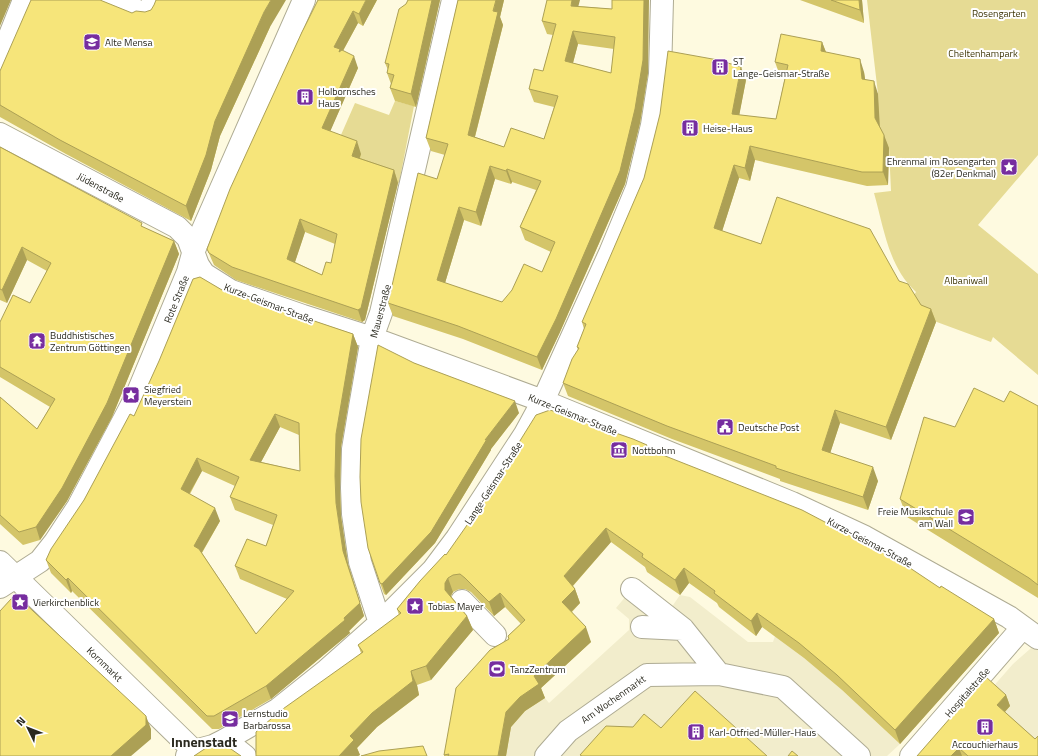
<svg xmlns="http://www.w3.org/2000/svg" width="1038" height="756" font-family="'Titillium Web',sans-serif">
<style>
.built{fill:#f2edcc}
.green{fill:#e6db94}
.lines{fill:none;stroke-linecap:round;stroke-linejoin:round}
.minor-casing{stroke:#aeab93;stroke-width:24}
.minor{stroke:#fff;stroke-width:22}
.wall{fill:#d4c569;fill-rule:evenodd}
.shaded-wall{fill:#aca055}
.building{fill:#f6e57a;stroke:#aca055;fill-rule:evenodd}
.labels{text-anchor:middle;stroke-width:4;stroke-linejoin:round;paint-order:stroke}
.park-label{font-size:10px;fill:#3f3708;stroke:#fff}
.poi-label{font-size:10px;fill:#2a291f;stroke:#fff;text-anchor:start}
.street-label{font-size:10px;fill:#2a291f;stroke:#fff}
.district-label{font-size:14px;font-weight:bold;fill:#2a291f;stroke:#fff}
</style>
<rect width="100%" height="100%" fill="#fefae0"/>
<path class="built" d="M637,583L671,608L680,595L690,597L748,642H773L775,636L804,658L842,690L900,744L887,756H756L666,743L598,756H506L511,727L525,711L545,698L549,703L629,630V619L616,608Z
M1038,642V756H932L1013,664Z"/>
<path class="green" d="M867,0H1038V155L978,225L1038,274V375L993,337L991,342L926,318L913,297L916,292C888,266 884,228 874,193L891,191L889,148L880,131L878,94Z
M395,101L414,106L399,183L356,168L337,144L355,103L389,115Z"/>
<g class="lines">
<g class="minor-casing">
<path id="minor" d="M110,0L148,15L154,0
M0,60L24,0
M0,134L177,227L188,238L198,265L204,274L231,291L303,316L372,338L543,401L792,503L865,537L1009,617L1038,638
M0,562L194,751
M0,587L40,561L55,542L78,507L136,397L188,272L194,250L304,0
M632,589L683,629L719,674L783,687L859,756
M462,601L495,635
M380,623L360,562L353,514L352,488L353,449L360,407L372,338L381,313L453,0
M642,627L683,629
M225,740L245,756
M187,756L194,751L213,746L225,740L277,710L327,670L380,623L433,570L457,538L525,434L543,401L610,253L637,188L652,125L660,74L662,0
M546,756L568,731L647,675L719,674
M911,756L1023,627"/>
</g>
<use href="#minor" class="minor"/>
</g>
<path class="wall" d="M377,0L363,26L358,23L343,51L358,68L330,131L361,154L360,158L394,170L398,183L365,320L362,322L236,280L214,265L207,249L302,32ZM305,232L335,244L331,263L322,275L295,262Z
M408,0H440L416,107L395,101L390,88L391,84L387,73L388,70L385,63Z
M458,0H504L500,17L503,25L475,137L504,147L544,139L554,107L534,102L529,89L543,71L553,35L547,34L542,21L578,6L612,9L648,73L640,123L625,184L560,332L542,370L463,339L393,316L388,303L437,179L445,155L431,151L426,138ZM578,44L614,49L611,73L573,63ZM495,179L511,184L512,182L536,190L520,227L525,240L551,252L542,272L502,302L445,283L464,220L481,226Z
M800,0H862L864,23Z
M145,12L270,27L220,136L211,170L191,221L66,154L0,117V71L132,13Z
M822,42L826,52L864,72L865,79L878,94L880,127L889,148L888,185L867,186L755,160L750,181L739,178L722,231L761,244L899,281L921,305L931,309L936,322L891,440L840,423L830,453L878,481L868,510L780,481V479L672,439L568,396L563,383L578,350L577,347L584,329L582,322L746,80L739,115L776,119L785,77L780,76L775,62Z
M0,147L143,227L174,241L179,254L112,417L67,501L40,540L23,545L0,524V397L37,429L50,407L0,377V322L30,303L47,271L27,260L7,303L0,300Z
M222,290L353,334L358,347L341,447L340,488L341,516L348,564L364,616L349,631L350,633L271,699L219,729H212L72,591L71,593L51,573L46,560L84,500L134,416ZM280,427L299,435L300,471L261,462ZM202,471L235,486L230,497L235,510L273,525L266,546L235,566L240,579L287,599L256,634L202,553L220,521L190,494Z
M414,363L519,413L491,449V450L435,543L386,595L384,594L380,583Z
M1004,402L1038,406V598L907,517L900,499L955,427Z
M647,445L648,449L940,588L994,619L999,633L900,744L842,690L804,658L762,627L756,636L719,607L717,603L689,583L680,595L647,572L645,567L611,542L573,586L575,589L580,603L572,612L591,642L541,688L545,698L525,711L511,727L506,756H444V755L509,639L508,636L521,624L505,607L494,616L471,592L465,589H459L453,592L451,596L467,616L473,630L431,680L417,685L419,695L377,727L357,748L360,755L358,756H256L361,653L358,645L399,615L397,609L446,555Z
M1006,695L1010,706L1005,712L1035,739L1038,756H917Z"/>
<path class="shaded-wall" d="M0,0H11L0,26Z
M271,0H286L270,27L220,136L211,170L191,221L186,206L215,121L264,12Z
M366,0H377L363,26L359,14Z
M432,0H440L416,107L411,94Z
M496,0H504L500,17L503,25L472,148L468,135Z
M572,0H580L575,19L571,6Z
M644,0H649L648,73L640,123L625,184L560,332L542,370L537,357Z
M859,0H862L864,23L860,10Z
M353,11L358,23L340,56L334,47Z
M573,31L578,44L570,74L565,61Z
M822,42L827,55L821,51Z
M354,56L358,68L326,141L322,128Z
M860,59L864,72L867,92L862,79Z
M741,67L746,80L737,127L732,114Z
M874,81L878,94L880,131L875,118Z
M884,135L889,148L888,185L883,172Z
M357,141L361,154L356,168L352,156Z
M750,146L755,160L750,181L745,168Z
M734,165L739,178L719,241L714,228Z
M490,166L495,179L481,226L476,212Z
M507,169L512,182L511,184L506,171Z
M394,170L398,183L365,320L362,322L358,310Z
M459,207L464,220L442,293L437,280Z
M300,219L305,232L292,271L287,259Z
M174,241L179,254L112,417L67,501L40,540L36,527Z
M22,247L27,260L7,303L2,290Z
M931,309L936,322L891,440L886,427Z
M353,334L358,347L341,447L340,488L341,516L348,564L364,616L349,631L350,633L271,699L266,686L344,618L343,551L336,503L335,476L336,434Z
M515,401L519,413L491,449V450L435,543L386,595L382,584L485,440Z
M835,410L840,423L827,463L822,450Z
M275,414L280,427L255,473L250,460Z
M197,458L202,471L185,501L181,489Z
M873,467L878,481L868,510L863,497Z
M215,508L220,521L198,559L194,546Z
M606,528L611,542L569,590L564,576Z
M684,568L689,583L680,595L675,580Z
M68,578L72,591L71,593L66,580Z
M448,578L453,592L450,597L445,590V583Z
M575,589L580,603L567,616L562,602Z
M500,593L505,607L494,616L489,602Z
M757,613L762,627L756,636L751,621Z
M467,616L473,630L431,680L426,666Z
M994,619L999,633L900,744L895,730Z
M586,627L591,642L541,688L545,698L525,711L511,727L506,756H498L506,712L534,676Z
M411,671L417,685L419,695L377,727L357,748L360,755L358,756H339L350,736Z
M1006,695L1010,706L1001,716L997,705Z
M146,716L151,729V739L131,756H111Z
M959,748L962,756H951Z"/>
<path class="building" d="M31,0H100L132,13L136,11L145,12L151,10L154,5L156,0H271L264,12L215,121L206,155L186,206L60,140L0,105V71Z
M318,0H366L359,14L353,11L334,47L340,49L339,52L342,50L354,56L322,128L357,141L352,156L394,170L361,308L358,310L232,267L209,253L207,249L230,189L302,32ZM300,219L337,234L331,263L326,262L322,275L287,259Z
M408,0H432L411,94L390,88L394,75L387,73L389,64L385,63L399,9L406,4Z
M458,0H496L493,11L498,12L468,135L504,147L511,128L544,139L558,96L529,89L534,69L543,71L556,24L542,21L547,0H572L571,6L612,9V0H644L643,60L635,109L620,171L556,319L537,357L458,326L388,303L418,173L437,179L448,144L426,138ZM573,31L615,37L611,73L565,61ZM490,166L506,171L507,169L541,181L520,227L555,242L542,272L524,264L512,290L502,302L437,280L459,207L476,212Z
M831,0H859L860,10Z
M781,34L822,42L821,51L860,59L862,79L874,81L875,118L884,135L883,172H862L750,146L745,168L734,165L714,228L761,244L777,197L870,229L899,281L908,284L921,305L931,309L886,427L835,410L822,450L873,467L863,497L776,468V466L667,426L563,383L572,359L579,348L577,347L586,324L582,322L644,178L660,114L668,51L718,60L741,67L732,114L776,119L788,65L775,62Z
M0,147L142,223L141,226L174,241L107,403L62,488L36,527L19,532L0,515V397L37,429L55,399L0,367V322L13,295L30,303L51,263L22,247L2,290L0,289Z
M200,277L222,290L353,334L336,434L335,476L336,503L343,551L360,603L344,618L345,620L266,686L214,716H207L68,578L66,580L46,560L51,549L84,500L130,414L134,416L159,361L193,279ZM275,414L299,423L300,471L250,460ZM197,458L239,477L230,497L277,515L266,546L247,539L235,566L294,591L256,634L199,549L194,546L215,508L181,489Z
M378,345L414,363L515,401L485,440L487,439L431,532L382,584L380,583L368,548L361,502L360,477L361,439Z
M974,388L1004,402L1010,391L1038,406V585L1029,578L900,499L924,417L955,427Z
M550,410L633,439L647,445L645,448L802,510L901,562L940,588L941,586L994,619L895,730L837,675L799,643L757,613L751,621L714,593L715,591L684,568L675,580L642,557L643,554L606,528L564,576L575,589L562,602L586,627L534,676L539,684L520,697L506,712L498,756H448L449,754L444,755L456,688L490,650L509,639L508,636L525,620L500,593L489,602L465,578L460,574L453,575L448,578L445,583V590L467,616L426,666L411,671L413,681L372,713L350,736L354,740L339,756H256V732L280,711L363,652L358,645L401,613L397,609L420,581L445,554L446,555L472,518L536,415Z
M19,598L146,716V725L111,756H0V611L11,599Z
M986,677L1006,695L997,705L1035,739L1038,736V756H968L959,748L951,756H917Z
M695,691L767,756H582L580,755L606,726L633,727L644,714L661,728Z
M218,740L241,756H194Z
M423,746L427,756H361L379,751Z
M792,751L798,756H788Z"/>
<defs>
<g id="university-square" transform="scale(0.9)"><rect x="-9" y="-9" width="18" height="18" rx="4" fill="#762d9f" stroke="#fff"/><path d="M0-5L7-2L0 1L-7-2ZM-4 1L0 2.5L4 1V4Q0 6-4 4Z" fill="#fff"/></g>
<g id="building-square" transform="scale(0.9)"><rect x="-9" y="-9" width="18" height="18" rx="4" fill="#762d9f" stroke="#fff"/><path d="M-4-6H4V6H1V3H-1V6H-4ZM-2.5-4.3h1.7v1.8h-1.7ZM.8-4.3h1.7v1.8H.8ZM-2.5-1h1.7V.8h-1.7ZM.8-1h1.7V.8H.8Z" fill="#fff"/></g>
<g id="sight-square" transform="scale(0.9)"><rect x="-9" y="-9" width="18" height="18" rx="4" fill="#762d9f" stroke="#fff"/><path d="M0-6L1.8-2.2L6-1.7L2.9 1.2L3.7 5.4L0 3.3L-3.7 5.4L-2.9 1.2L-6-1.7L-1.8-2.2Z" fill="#fff"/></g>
<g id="temple-square" transform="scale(0.9)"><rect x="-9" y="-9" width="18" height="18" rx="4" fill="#762d9f" stroke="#fff"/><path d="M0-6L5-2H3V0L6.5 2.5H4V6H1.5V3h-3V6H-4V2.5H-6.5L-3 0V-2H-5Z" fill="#fff"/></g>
<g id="civic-square" transform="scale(0.9)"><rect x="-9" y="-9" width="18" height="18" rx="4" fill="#762d9f" stroke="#fff"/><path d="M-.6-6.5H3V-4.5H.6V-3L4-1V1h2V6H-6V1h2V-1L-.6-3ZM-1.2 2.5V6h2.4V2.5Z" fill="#fff"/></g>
<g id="museum-square" transform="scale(0.9)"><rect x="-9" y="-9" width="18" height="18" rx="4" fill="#762d9f" stroke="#fff"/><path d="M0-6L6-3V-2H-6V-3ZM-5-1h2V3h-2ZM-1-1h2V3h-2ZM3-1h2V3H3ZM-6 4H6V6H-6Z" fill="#fff"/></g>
<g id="stadium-square" transform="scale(0.9)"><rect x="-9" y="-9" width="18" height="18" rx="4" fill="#762d9f" stroke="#fff"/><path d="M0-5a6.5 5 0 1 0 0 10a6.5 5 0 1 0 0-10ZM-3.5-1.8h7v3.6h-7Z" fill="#fff"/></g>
</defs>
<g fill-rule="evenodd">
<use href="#university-square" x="92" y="42"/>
<use href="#building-square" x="720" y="67"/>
<use href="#building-square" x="305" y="97"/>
<use href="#building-square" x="690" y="128"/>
<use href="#sight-square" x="1009" y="167"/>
<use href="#temple-square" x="37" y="341"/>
<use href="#sight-square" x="131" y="395"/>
<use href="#civic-square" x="725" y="427"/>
<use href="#museum-square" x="619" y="450"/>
<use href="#university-square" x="966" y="517"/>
<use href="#sight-square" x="20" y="602"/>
<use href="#sight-square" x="415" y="606"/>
<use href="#stadium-square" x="497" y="669"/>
<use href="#university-square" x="230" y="719"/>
<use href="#building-square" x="985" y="727"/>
<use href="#building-square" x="696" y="732"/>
</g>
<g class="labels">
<g class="park-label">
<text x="999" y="17">Rosengarten</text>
<text x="983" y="57">Cheltenhampark</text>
<text x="966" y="284">Albaniwall</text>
</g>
<g class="poi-label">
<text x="105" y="46">Alte Mensa</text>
<text x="733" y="65">ST<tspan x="733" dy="12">Lange-Geismar-Straße</tspan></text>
<text x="318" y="95">Holbornsches<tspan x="318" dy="12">Haus</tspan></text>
<text x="703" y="132">Heise-Haus</text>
<text x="996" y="165" text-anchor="end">Ehrenmal im Rosengarten<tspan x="996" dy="12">(82er Denkmal)</tspan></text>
<text x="50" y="339">Buddhistisches<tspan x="50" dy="12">Zentrum Göttingen</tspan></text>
<text x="144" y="393">Siegfried<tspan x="144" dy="12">Meyerstein</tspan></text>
<text x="738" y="431">Deutsche Post</text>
<text x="632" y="454">Nottbohm</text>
<text x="953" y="515" text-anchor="end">Freie Musikschule<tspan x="953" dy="12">am Wall</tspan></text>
<text x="33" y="606">Vierkirchenblick</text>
<text x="428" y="610">Tobias Mayer</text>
<text x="510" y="673">TanzZentrum</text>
<text x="243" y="717">Lernstudio<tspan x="243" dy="12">Barbarossa</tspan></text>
<text x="709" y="736">Karl-Otfried-Müller-Haus</text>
<text x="985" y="748" text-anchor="middle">Accouchierhaus</text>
</g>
<g class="street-label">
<text transform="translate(101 187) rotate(28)" y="4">Jüdenstraße</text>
<text transform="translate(176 299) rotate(-68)" y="4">Rote Straße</text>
<text transform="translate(269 303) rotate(21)" y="4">Kurze-Geismar-Straße</text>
<text transform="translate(380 311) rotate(-75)" y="4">Mauerstraße</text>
<text transform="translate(573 414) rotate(22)" y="4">Kurze-Geismar-Straße</text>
<text transform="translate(493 483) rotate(-57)" y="4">Lange-Geismar-Straße</text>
<text transform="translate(870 542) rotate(28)" y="4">Kurze-Geismar-Straße</text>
<text transform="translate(105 664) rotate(44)" y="4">Kornmarkt</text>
<text transform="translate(967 692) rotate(-49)" y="4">Hospitalstraße</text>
<text transform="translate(613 699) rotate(-35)" y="4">Am Wochenmarkt</text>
</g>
<g class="district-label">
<text x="204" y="747">Innenstadt</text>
</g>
</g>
<g transform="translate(28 728) rotate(313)" stroke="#ffffff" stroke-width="3" paint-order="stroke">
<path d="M0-3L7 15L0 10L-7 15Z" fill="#2a291f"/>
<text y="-6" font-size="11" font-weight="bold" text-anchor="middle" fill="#2a291f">N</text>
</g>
</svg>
